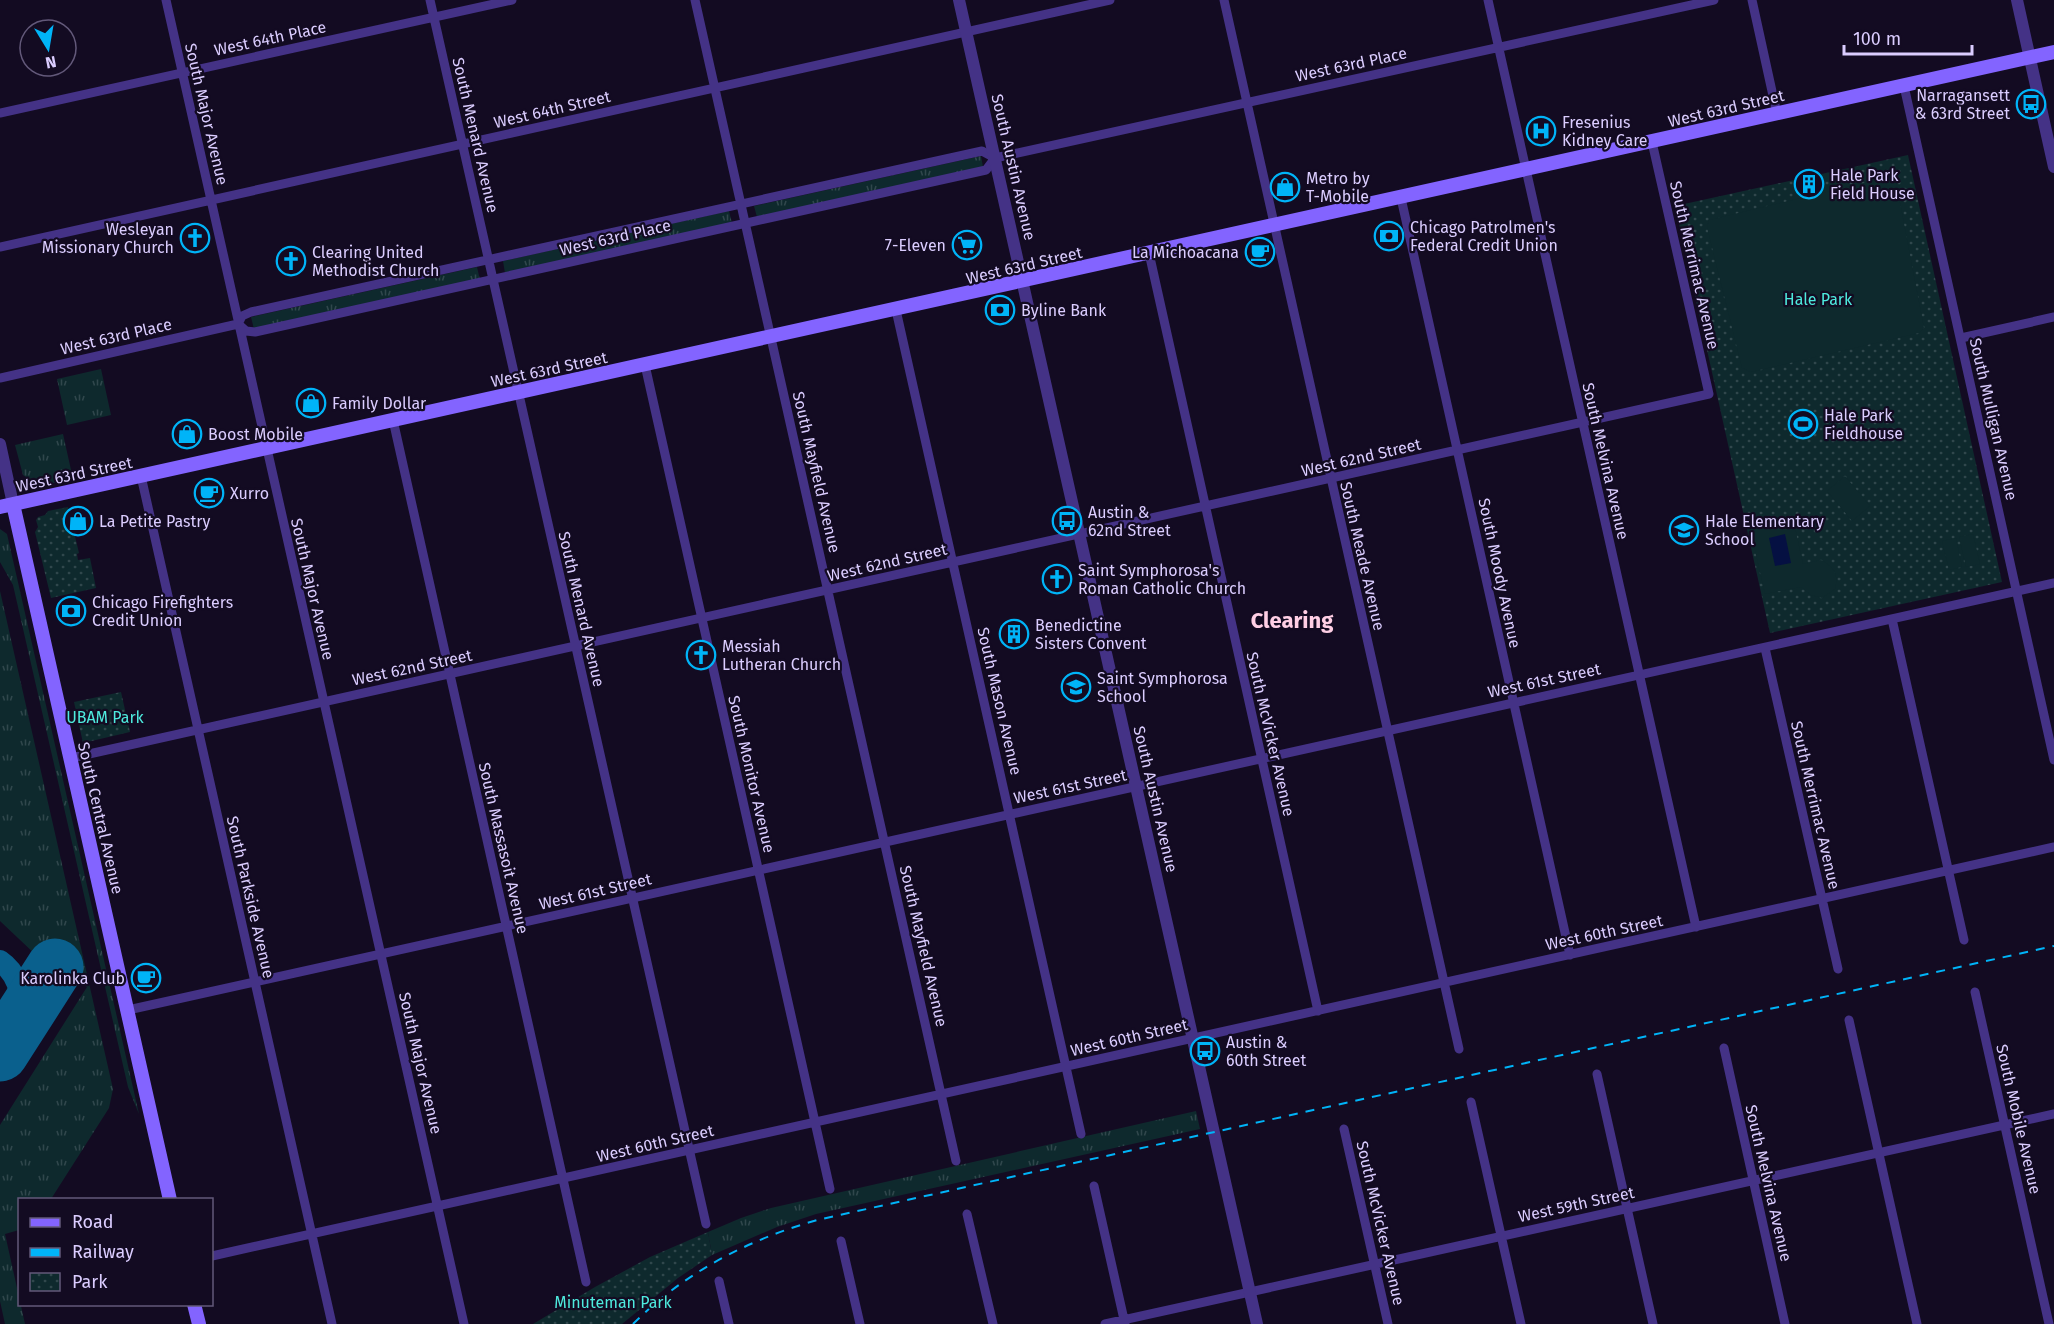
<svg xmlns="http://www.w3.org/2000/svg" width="2054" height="1324" font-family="'Fira Sans',sans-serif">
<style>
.grass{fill:url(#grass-tufts)}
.park{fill:url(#park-dots)}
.pitch{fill:#0e292d}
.water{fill:#051042}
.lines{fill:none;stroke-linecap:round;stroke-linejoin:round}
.taxiway{stroke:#0a608d;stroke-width:22}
.runway{stroke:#0a608d;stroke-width:57}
.minor{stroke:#443286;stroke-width:9}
.tertiary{stroke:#443286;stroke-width:12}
.secondary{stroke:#8364ff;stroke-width:14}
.rail{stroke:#00b4f8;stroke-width:2;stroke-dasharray:9 8;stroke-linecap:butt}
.labels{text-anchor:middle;stroke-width:4.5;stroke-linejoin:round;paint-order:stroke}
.street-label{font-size:16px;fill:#dbcdff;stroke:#130b22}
.poi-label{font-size:16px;fill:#dbcdff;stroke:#130b22;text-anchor:start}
.park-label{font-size:16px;fill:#4eeade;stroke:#130b22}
.district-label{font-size:22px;font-weight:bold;fill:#ffcfe5;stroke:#130b22}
</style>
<defs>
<pattern id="grass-tufts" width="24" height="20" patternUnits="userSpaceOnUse" patternTransform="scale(1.5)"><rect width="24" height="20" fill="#0e292d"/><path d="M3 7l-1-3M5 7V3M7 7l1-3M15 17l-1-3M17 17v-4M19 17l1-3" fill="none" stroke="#30474c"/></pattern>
<pattern id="park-dots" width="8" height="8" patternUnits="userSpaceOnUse" patternTransform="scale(1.5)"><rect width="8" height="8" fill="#0e292d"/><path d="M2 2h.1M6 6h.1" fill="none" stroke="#30474c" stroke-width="1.8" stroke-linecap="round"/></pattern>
</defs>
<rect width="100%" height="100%" fill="#130b22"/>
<path class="grass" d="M981,156L983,167L757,217L754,206Z
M729,211L732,223L505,273L503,261Z
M477,267L480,280L254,329L251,317Z
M101,369L111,415L67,425L57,379Z
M63,434L73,479L40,486L23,475L15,445Z
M0,529L7,534L139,1114L128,1087L13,585L0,562Z
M0,591L113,1089L109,1108L51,1199L20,1200L19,1230L5,1234L25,1324H5L0,1301V1125L87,987L36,955L0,921Z
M1196,1111L1200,1129L816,1214L777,1227L712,1255L708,1232L741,1218L771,1208Z"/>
<path class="park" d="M1908,155L2002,582L1770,633L1675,206Z
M68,507L79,553L77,554L78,560L90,558L96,588L51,598L35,532L38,527L36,520L38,517L45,515L48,511Z
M121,692L130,732L83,743L74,702Z
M708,1232L712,1255L678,1278L622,1324H533L595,1287L650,1257Z"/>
<path class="pitch" d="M1889,177L1896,182L1924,328L1919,333L1751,372L1742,368L1707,227L1709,220Z
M1845,476L1870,506L1852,521L1827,491Z
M1792,514L1803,564L1821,560C1834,567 1839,574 1835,589L1822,598L1811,595L1801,587L1765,594L1749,524Z
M1973,534L1980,564L1966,567L1959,537Z
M1956,538L1962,567L1949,570L1942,541Z"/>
<path class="water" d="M1785,534L1791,563L1775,566L1769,538Z"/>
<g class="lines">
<path class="taxiway" d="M0,961C16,972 24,993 20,1011C18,1022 11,1033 7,1042"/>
<path class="runway" d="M0,1053L55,967"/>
<path class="minor" d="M166,0L464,1324
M430,0L706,1224
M695,0L956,1161
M1224,0L1459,1049
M1488,0L1696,927
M1752,0L1777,114
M1904,86L2054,760
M0,113L512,0
M1401,198L1570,955
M0,247L1110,0
M1149,253L1318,1011
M896,310L1081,1134
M238,324L242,316L251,312L982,151L995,158L1714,0
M238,324L246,331L255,332L986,170L995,158
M1961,338L2054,317
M645,365L830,1189
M0,378L238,324
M393,420L586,1282
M141,476L332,1324
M1892,619L1964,940
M1765,648L1838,969
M71,758L1709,394L1652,142
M1975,992L2049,1324
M128,1010L2054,583
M1849,1020L1917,1324
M1724,1048L1785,1324
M1597,1074L1653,1324
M1471,1102L1521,1324
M1344,1129L1388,1324
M1094,1186L1125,1324
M967,1214L993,1324
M841,1241L860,1324
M212,1256L2054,847
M719,1281L729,1324
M1105,1324L2054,1114"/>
<path class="tertiary" d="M959,0L1257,1324
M2017,0L2054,167
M0,444L13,504"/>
<path class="secondary" d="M13,504L170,1200
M0,507L2054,52
M194,1304L199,1324"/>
<path class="rail" d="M633,1324C685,1272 748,1240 817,1220L2054,946"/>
</g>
<defs>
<g id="bus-ring" transform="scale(1.5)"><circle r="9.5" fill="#130b22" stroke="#00b4f8" stroke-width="1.5"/><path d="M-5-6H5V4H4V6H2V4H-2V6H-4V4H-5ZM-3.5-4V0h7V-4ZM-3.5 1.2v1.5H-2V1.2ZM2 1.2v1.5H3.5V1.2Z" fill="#00b4f8"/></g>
<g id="hospital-ring" transform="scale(1.5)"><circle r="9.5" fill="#130b22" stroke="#00b4f8" stroke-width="1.5"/><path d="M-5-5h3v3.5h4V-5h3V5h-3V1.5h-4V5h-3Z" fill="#00b4f8"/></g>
<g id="building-ring" transform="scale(1.5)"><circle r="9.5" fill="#130b22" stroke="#00b4f8" stroke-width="1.5"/><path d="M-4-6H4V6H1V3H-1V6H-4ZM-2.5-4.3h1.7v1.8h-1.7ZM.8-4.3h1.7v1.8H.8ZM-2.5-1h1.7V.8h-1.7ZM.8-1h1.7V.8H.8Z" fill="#00b4f8"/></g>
<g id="shop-ring" transform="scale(1.5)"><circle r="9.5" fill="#130b22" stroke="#00b4f8" stroke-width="1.5"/><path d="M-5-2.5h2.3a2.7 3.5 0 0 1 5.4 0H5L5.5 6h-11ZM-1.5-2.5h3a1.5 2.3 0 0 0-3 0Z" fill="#00b4f8"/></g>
<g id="bank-ring" transform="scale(1.5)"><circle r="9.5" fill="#130b22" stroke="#00b4f8" stroke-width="1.5"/><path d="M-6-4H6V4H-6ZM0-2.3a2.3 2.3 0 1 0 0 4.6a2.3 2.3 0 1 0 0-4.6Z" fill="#00b4f8"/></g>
<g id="church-ring" transform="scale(1.5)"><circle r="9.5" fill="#130b22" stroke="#00b4f8" stroke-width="1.5"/><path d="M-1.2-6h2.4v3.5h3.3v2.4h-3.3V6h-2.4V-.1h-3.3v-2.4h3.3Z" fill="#00b4f8"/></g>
<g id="supermarket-ring" transform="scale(1.5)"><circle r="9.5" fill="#130b22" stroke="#00b4f8" stroke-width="1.5"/><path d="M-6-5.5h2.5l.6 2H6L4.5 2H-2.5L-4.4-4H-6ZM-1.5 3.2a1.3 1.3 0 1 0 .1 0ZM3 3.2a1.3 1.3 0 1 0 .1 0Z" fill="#00b4f8"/></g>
<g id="cafe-ring" transform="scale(1.5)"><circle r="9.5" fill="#130b22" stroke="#00b4f8" stroke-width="1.5"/><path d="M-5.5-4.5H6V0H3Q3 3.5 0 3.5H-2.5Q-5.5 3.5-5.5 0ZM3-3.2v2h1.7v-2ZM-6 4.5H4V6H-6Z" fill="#00b4f8"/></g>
<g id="stadium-ring" transform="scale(1.5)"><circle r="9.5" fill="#130b22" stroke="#00b4f8" stroke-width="1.5"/><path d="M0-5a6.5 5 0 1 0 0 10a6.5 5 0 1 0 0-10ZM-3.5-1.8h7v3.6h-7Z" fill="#00b4f8"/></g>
<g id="school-ring" transform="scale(1.5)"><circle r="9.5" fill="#130b22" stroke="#00b4f8" stroke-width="1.5"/><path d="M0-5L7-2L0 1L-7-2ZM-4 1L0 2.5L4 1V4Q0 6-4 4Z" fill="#00b4f8"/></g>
</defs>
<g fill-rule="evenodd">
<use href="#bus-ring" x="2031" y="104"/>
<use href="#hospital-ring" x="1541" y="131"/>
<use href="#building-ring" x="1809" y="184"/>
<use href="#shop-ring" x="1285" y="187"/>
<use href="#bank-ring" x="1389" y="236"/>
<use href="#church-ring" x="195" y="238"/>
<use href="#supermarket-ring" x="967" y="245"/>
<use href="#cafe-ring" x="1260" y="252"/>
<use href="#church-ring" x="291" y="261"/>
<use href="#bank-ring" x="1000" y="310"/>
<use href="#shop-ring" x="311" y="403"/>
<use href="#stadium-ring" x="1803" y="424"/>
<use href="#shop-ring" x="187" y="434"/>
<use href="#cafe-ring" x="209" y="493"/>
<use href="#shop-ring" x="78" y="521"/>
<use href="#bus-ring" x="1067" y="521"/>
<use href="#school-ring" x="1684" y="530"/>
<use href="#church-ring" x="1057" y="579"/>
<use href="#bank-ring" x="71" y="611"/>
<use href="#building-ring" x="1014" y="634"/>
<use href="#church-ring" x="701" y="655"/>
<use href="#school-ring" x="1076" y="687"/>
<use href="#cafe-ring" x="146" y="978"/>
<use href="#bus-ring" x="1205" y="1051"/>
</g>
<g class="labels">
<g class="street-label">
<text transform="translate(270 38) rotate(-12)" y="6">West 64th Place</text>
<text transform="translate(1351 64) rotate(-12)" y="6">West 63rd Place</text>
<text transform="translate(1726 108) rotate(-13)" y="6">West 63rd Street</text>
<text transform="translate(552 109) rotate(-13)" y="6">West 64th Street</text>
<text transform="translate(207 114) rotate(77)" y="6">South Major Avenue</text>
<text transform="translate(476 135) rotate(77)" y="6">South Menard Avenue</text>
<text transform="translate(1014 167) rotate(77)" y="6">South Austin Avenue</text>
<text transform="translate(615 237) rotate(-13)" y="6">West 63rd Place</text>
<text transform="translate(1024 265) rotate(-13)" y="6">West 63rd Street</text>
<text transform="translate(1695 265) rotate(77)" y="6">South Merrimac Avenue</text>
<text transform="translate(116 336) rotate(-13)" y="6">West 63rd Place</text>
<text transform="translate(549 369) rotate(-12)" y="6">West 63rd Street</text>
<text transform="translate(1994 419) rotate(77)" y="6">South Mulligan Avenue</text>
<text transform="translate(1361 457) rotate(-13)" y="6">West 62nd Street</text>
<text transform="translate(1606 461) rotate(77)" y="6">South Melvina Avenue</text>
<text transform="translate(817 472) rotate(77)" y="6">South Mayfield Avenue</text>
<text transform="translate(74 474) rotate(-12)" y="6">West 63rd Street</text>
<text transform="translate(1363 556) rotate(77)" y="6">South Meade Avenue</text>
<text transform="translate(887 562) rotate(-13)" y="6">West 62nd Street</text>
<text transform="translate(1500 573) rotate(78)" y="6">South Moody Avenue</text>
<text transform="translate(313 589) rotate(77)" y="6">South Major Avenue</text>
<text transform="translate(582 609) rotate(77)" y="6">South Menard Avenue</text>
<text transform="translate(412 667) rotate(-12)" y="6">West 62nd Street</text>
<text transform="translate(1544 680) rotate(-12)" y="6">West 61st Street</text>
<text transform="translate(1000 701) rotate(77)" y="6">South Mason Avenue</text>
<text transform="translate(1271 734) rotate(77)" y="6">South McVicker Avenue</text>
<text transform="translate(752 774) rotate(77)" y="6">South Monitor Avenue</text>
<text transform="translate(1070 786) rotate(-12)" y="6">West 61st Street</text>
<text transform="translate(1156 799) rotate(77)" y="6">South Austin Avenue</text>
<text transform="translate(1816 805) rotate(77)" y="6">South Merrimac Avenue</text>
<text transform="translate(101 818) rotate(77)" y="6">South Central Avenue</text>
<text transform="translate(504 848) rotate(77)" y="6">South Massasoit Avenue</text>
<text transform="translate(595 891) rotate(-13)" y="6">West 61st Street</text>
<text transform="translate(251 897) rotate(77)" y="6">South Parkside Avenue</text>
<text transform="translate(1604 932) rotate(-12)" y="6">West 60th Street</text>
<text transform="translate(924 946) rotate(77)" y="6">South Mayfield Avenue</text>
<text transform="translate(1129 1037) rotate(-13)" y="6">West 60th Street</text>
<text transform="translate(421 1063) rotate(77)" y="6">South Major Avenue</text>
<text transform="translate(2019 1119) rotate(77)" y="6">South Mobile Avenue</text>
<text transform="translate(655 1143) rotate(-13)" y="6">West 60th Street</text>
<text transform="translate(1769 1183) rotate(77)" y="6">South Melvina Avenue</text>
<text transform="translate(1576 1204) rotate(-12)" y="6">West 59th Street</text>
<text transform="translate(1381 1223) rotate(77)" y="6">South McVicker Avenue</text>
</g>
<g class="poi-label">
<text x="2010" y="101" text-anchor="end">Narragansett<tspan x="2010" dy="18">&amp; 63rd Street</tspan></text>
<text x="1562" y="128">Fresenius<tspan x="1562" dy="18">Kidney Care</tspan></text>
<text x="1830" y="181">Hale Park<tspan x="1830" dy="18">Field House</tspan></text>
<text x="1306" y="184">Metro by<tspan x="1306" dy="18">T-Mobile</tspan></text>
<text x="1410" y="233">Chicago Patrolmen's<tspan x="1410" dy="18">Federal Credit Union</tspan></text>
<text x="174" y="235" text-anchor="end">Wesleyan<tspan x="174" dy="18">Missionary Church</tspan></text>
<text x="946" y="251" text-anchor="end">7-Eleven</text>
<text x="312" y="258">Clearing United<tspan x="312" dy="18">Methodist Church</tspan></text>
<text x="1239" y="258" text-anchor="end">La Michoacana</text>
<text x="1021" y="316">Byline Bank</text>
<text x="332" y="409">Family Dollar</text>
<text x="1824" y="421">Hale Park<tspan x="1824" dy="18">Fieldhouse</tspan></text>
<text x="208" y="440">Boost Mobile</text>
<text x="230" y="499">Xurro</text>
<text x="1088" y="518">Austin &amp;<tspan x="1088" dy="18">62nd Street</tspan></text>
<text x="99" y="527">La Petite Pastry</text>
<text x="1705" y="527">Hale Elementary<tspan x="1705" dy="18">School</tspan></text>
<text x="1078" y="576">Saint Symphorosa's<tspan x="1078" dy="18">Roman Catholic Church</tspan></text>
<text x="92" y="608">Chicago Firefighters<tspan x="92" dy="18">Credit Union</tspan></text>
<text x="1035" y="631">Benedictine<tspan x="1035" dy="18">Sisters Convent</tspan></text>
<text x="722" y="652">Messiah<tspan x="722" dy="18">Lutheran Church</tspan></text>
<text x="1097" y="684">Saint Symphorosa<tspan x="1097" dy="18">School</tspan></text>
<text x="125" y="984" text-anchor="end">Karolinka Club</text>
<text x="1226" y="1048">Austin &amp;<tspan x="1226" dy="18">60th Street</tspan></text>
</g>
<g class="park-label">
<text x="1818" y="305">Hale Park</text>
<text x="105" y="723">UBAM Park</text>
<text x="613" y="1308">Minuteman Park</text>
</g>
<g class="district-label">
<text x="1292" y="628">Clearing</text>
</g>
</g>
<rect x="18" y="1198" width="195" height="108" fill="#130b22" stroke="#63597a" stroke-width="1.5"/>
<rect x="30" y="1218" width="30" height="9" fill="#8364ff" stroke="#63597a" stroke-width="1.5"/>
<text x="72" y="1228" font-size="18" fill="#dbcdff">Road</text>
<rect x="30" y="1248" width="30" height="9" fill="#00b4f8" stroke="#63597a" stroke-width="1.5"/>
<text x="72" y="1258" font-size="18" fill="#dbcdff">Railway</text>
<rect x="30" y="1273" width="30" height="18" fill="url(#park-dots)" stroke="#63597a" stroke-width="1.5"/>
<text x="72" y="1288" font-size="18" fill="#dbcdff">Park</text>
<g transform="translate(48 48) rotate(169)"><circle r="28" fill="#130b22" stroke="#63597a" stroke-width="1.5"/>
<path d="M0-4.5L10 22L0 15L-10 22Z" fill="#00b4f8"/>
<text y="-9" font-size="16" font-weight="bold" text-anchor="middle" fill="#dbcdff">N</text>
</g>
<path d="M1844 45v9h128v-9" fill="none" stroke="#dbcdff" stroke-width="3"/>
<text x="1853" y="45" font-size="18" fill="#dbcdff" stroke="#130b22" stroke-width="4.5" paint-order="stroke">100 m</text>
</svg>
